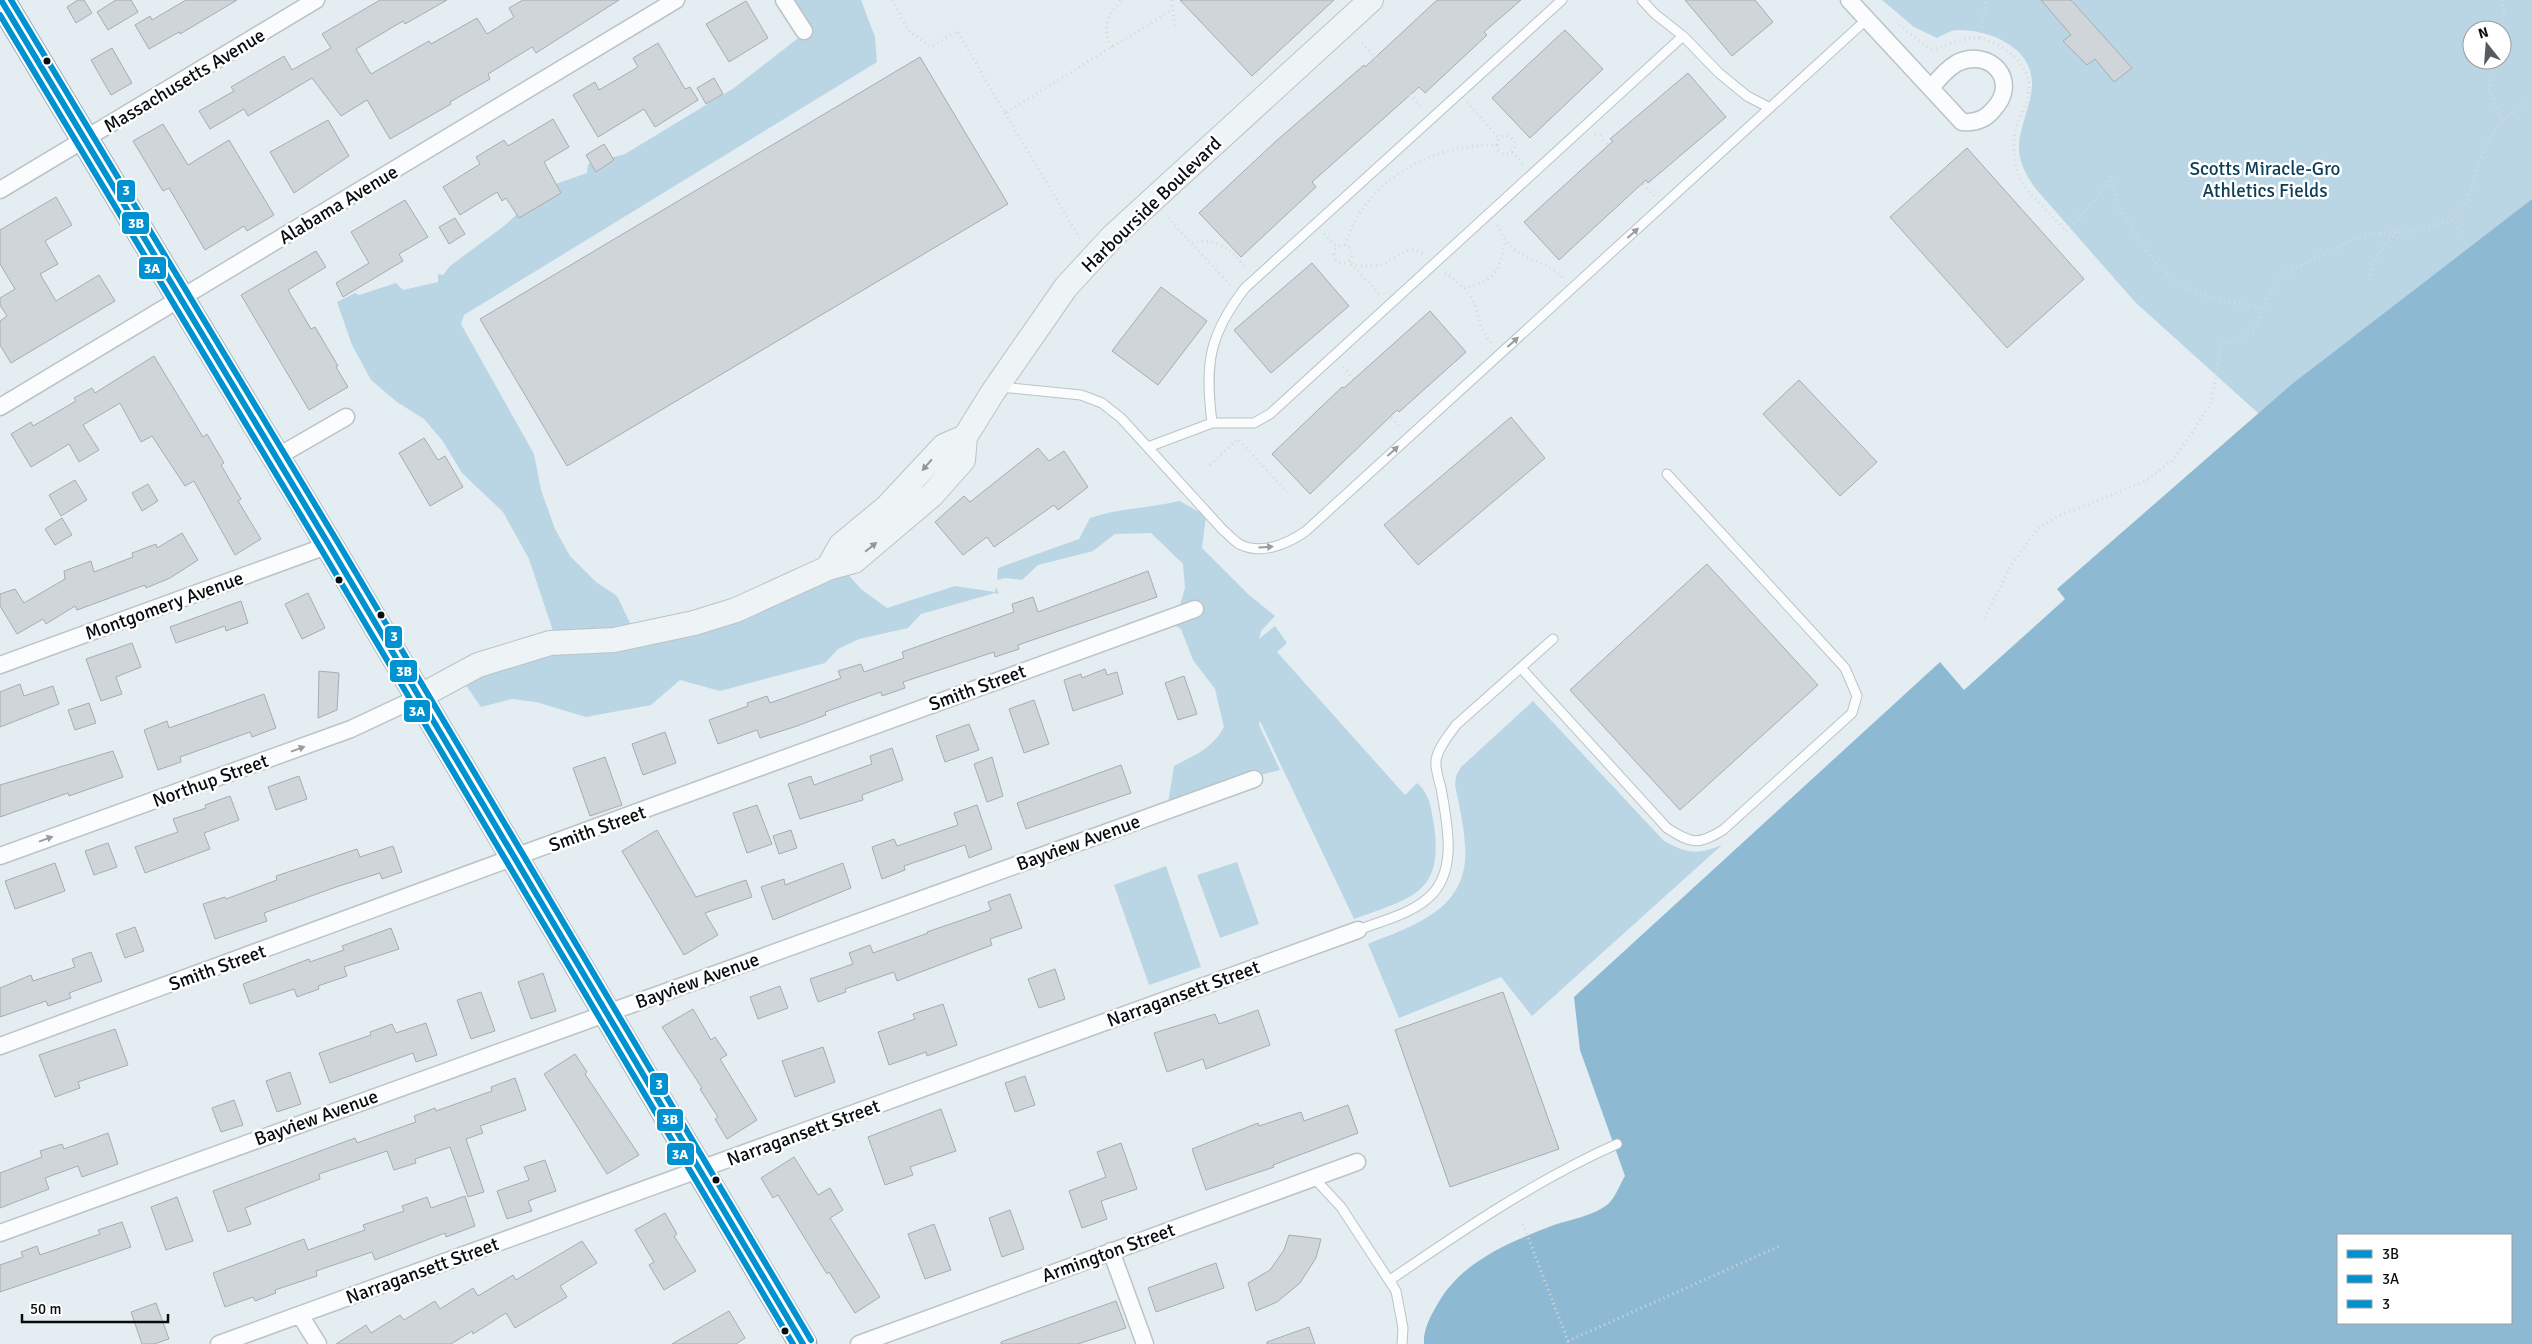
<svg xmlns="http://www.w3.org/2000/svg" width="2532" height="1344" font-family="Signika,sans-serif">
<style>
.green{fill:#bad6e5;fill-rule:evenodd}
.water{fill:#8dbad2;fill-rule:evenodd}
.building{fill:#cfd5d9;stroke:#a6adb1}
.lines{fill:none;stroke-linecap:round;stroke-linejoin:round}
.lane-casing{stroke:#bcc3c6;stroke-width:11}
.street-casing{stroke:#bcc3c6;stroke-width:19}
.secondary-casing{stroke:#bcc3c6;stroke-width:26}
.primary-casing{stroke:#96a8b1;stroke-width:29}
.path{stroke:#d6d9da;stroke-width:3;stroke-dasharray:1 4;stroke-linecap:butt}
.lane{stroke:#fbfcfd;stroke-width:9}
.street{stroke:#fbfcfd;stroke-width:16}
.secondary{stroke:#eef3f5;stroke-width:24}
.primary{stroke:#e1eaee;stroke-width:26}
.bus-1-casing{stroke:#fff;stroke-width:10}
.bus-2-casing{stroke:#fff;stroke-width:10}
.bus-3-casing{stroke:#fff;stroke-width:10}
.bus-1{stroke:#0092d0;stroke-width:6}
.bus-2{stroke:#0092d0;stroke-width:6}
.bus-3{stroke:#0092d0;stroke-width:6}
.oneway{fill:#9a9c9e}
.oneway2{fill:#929799}
.bus-dot{fill:#080d10;stroke:#fff;stroke-width:2}
.labels{text-anchor:middle;stroke-width:5;stroke-linejoin:round;paint-order:stroke}
.street-label{font-size:19px;fill:#080d10;stroke:#fff}
.park-label{font-size:19px;fill:#0d4057;stroke:#fff}
.line-badge{stroke:#fff;stroke-width:2}
.badge-label{font-size:14px;text-anchor:middle;font-weight:bold;fill:#fff}
</style>
<rect width="100%" height="100%" fill="#e4edf1"/>
<path class="green" d="M786,0H861L875,37L877,62L464,315L461,324L534,454L541,490L555,529L570,556L596,582L617,596L634,631L753,602L836,561L861,589L887,608L955,586L995,592L996,587L999,594L995,593L921,614L908,628L859,639L838,649L825,663L720,691L680,680L651,705L586,717L536,702L512,699L481,707L458,674L555,637L529,559L503,512L462,473L442,440L424,419L397,402L371,380L352,345L337,302L355,293L359,295L396,283L403,290L438,282V274L443,275L450,266L504,226L547,187L587,173L588,164L625,154L734,88L806,32Z
M1882,0H2532V199L2322,361L2259,414L2135,302L2035,188C2027,176 2020,165 2019,150C2018,128 2031,108 2032,86C2034,48 1991,30 1958,30C1951,30 1943,35 1937,38L1914,27ZM2472,30H2502V60H2472Z
M1180,501L1206,516L1202,548L1248,594L1275,616L1261,631L1259,639L1275,626L1287,643L1277,652L1405,795L1417,783C1430,794 1431,808 1434,825C1444,895 1410,898 1354,919L1260,721L1259,725L1280,770L1253,777L1167,809L1174,766C1195,755 1213,748 1224,727L1215,689L1193,660L1181,629L1174,625L1185,588L1183,564L1151,533L1115,534L1093,551L1038,565L1022,580L1005,578L997,580L998,568L1079,539L1090,518C1119,508 1150,508 1180,501Z
M1533,701L1664,841C1688,854 1697,855 1722,845L1532,1016L1501,977L1399,1018L1368,944C1416,925 1470,908 1465,846C1464,826 1459,805 1455,785L1456,776L1461,767Z
M1237,862L1259,924L1220,938L1197,875Z
M1166,866L1201,967L1149,985L1114,885Z"/>
<path class="water" d="M2532,199V1344H1424C1423,1330 1430,1317 1437,1305C1461,1261 1510,1242 1554,1225C1572,1219 1592,1216 1607,1205C1615,1199 1620,1184 1625,1176L1580,1050L1574,997L1940,662L1964,690L2065,599L2057,589L2292,384ZM2338,1235H2511V1323H2338Z"/>
<path class="building" d="M78,0H84L92,13L76,23L67,7Z
M116,0H131L138,12L108,30L97,12Z
M186,0H237L180,34L179,32L149,49L135,25L150,16L152,20Z
M380,0H447L405,24L403,21L356,49L371,74L429,41L431,44L477,18L487,34L514,17L509,8L523,0H619L536,53L532,47L488,74L490,79L450,102L451,104L390,139L367,100L341,116L312,78L248,116L244,109L210,129L199,111L234,91L231,87L284,56L292,70L331,48L322,34Z
M1180,0H1334L1252,76Z
M1437,0H1521L1484,32L1487,35L1425,93L1419,87L1312,182L1316,187L1241,257L1199,213L1275,142L1364,65L1365,67Z
M1685,0H1755L1773,22L1732,56Z
M2041,0H2071L2132,68L2114,82L2095,59L2087,65L2063,41L2071,35Z
M746,1L768,38L729,62L706,24Z
M1565,30L1603,69L1530,138L1492,98Z
M658,43L685,89L690,87L698,100L655,127L644,109L598,137L573,95L595,82L599,90L638,67L633,58Z
M112,48L132,83L111,95L91,60Z
M920,57L1008,204L567,466L480,319Z
M1688,73L1726,117L1648,183L1646,180L1559,260L1524,222L1613,141L1610,139Z
M714,78L723,94L706,104L697,88Z
M553,119L569,147L544,162L561,193L519,218L506,198L502,201L497,192L460,215L443,187L480,164L476,157L504,140L508,146Z
M328,120L349,156L294,193L270,152Z
M163,124L188,165L229,140L274,215L247,231L244,226L205,250L169,188L163,191L133,141Z
M604,144L614,160L596,172L586,155Z
M1967,148L2084,279L2007,348L1890,217Z
M56,197L72,225L45,241L58,264L40,274L56,301L99,275L115,301L11,363L0,345V321L7,316L0,305V298L15,289L0,264V230Z
M405,200L428,237L399,254L403,261L343,297L336,283L369,263L351,232Z
M455,218L465,234L449,244L439,227Z
M316,251L326,267L288,290L311,329L315,327L338,366L336,367L348,387L309,410L241,295Z
M1312,263L1349,306L1271,373L1234,330Z
M1161,287L1207,321L1158,385L1112,351Z
M1430,311L1466,352L1399,412L1397,410L1310,494L1272,454L1342,387L1344,388Z
M154,356L203,437L207,434L224,463L221,465L241,499L238,501L261,539L235,555L194,481L185,486L152,436L141,442L120,403L83,425L99,450L79,462L69,444L31,467L11,434L31,422L33,426L76,401L74,398L92,388L95,393Z
M1799,380L1877,462L1840,496L1763,414Z
M1511,417L1545,458L1418,565L1384,525Z
M424,438L438,460L445,456L463,487L430,506L399,453Z
M1038,448L1049,461L1064,451L1088,487L1058,510L1054,505L994,547L987,537L963,555L935,522L964,496L970,502Z
M75,480L87,500L61,516L49,495Z
M148,484L158,501L142,511L132,493Z
M62,518L72,535L55,545L45,529Z
M182,533L198,560L170,578L146,588L145,585L77,610L75,606L46,624L43,619L17,634L0,606V594L15,589L24,603L65,579L64,571L91,561L94,572L133,557L132,553L156,544L157,548Z
M1707,564L1818,685L1680,810L1570,690Z
M1148,571L1157,597L1018,645L1019,649L995,657L994,652L903,682L905,688L882,696L881,692L825,712L826,715L797,726L760,738L757,730L718,744L709,720L748,706L747,703L767,696L770,703L841,678L838,671L861,664L864,672L904,658L902,652L1014,612L1012,604L1033,597L1038,612Z
M308,593L325,628L302,639L285,604Z
M241,601L248,623L226,631L225,626L176,643L170,627Z
M132,643L141,667L116,677L122,694L101,701L86,659Z
M1105,669L1107,675L1117,672L1123,694L1073,711L1064,680L1081,674L1082,678Z
M319,671L339,673L337,710L318,718Z
M1184,676L1197,714L1178,720L1165,683Z
M20,684L24,696L53,686L59,704L0,727V692Z
M264,694L276,728L252,737L250,732L180,757L181,762L158,770L144,730L167,721L169,728Z
M1034,700L1049,744L1024,753L1009,709Z
M89,703L96,723L75,730L68,710Z
M969,724L979,750L945,762L936,736Z
M665,732L676,763L643,775L632,744Z
M892,748L903,780L862,795L863,800L800,819L788,784L811,776L814,785L872,764L870,756Z
M113,751L123,777L69,796L68,793L0,817V785Z
M605,757L622,805L590,816L573,768Z
M992,757L1003,796L987,802L974,764Z
M1121,765L1131,793L1026,829L1017,803Z
M299,776L307,799L276,810L268,787Z
M230,796L239,820L204,833L210,849L145,873L135,847L178,832L173,819L206,808L205,805Z
M757,805L772,844L747,853L733,813Z
M977,805L992,849L969,858L965,845L904,866L905,870L882,879L872,847L894,839L897,846L958,825L954,813Z
M657,830L696,897L746,880L752,897L705,913L718,935L684,955L622,851Z
M791,830L797,848L779,854L773,836Z
M108,843L117,867L94,875L85,851Z
M393,846L402,872L382,879L380,873L339,886L264,913L267,921L215,939L203,904L225,897L226,899L277,880L276,876L357,849L360,857Z
M55,863L65,891L15,909L5,881Z
M843,863L851,888L773,920L761,887L784,879L785,885Z
M1010,894L1022,928L990,939L992,945L897,981L894,972L845,989L846,992L818,1002L810,979L853,964L849,953L870,945L873,953L928,933L927,932L991,910L988,902Z
M135,927L144,951L125,958L116,934Z
M391,928L399,949L344,967L347,976L318,986L319,989L297,997L294,989L250,1004L243,984L309,959L310,962L344,950L342,946Z
M91,952L102,981L69,993L71,998L48,1006L46,1001L0,1017V988L31,975L33,981L75,967L72,959Z
M1055,969L1065,999L1039,1008L1028,979Z
M543,973L556,1011L531,1019L518,982Z
M780,986L788,1008L758,1019L750,997Z
M481,992L495,1031L471,1039L457,1000Z
M1503,992L1559,1149L1450,1187L1395,1030Z
M943,1004L957,1045L927,1056L926,1052L889,1065L878,1032L915,1019L913,1014Z
M693,1009L711,1040L715,1037L727,1055L720,1059L757,1120L727,1139L715,1119L718,1117L700,1089L702,1088L662,1027Z
M1258,1010L1270,1045L1206,1069L1203,1059L1167,1072L1154,1033L1215,1014L1219,1024Z
M426,1023L437,1055L416,1062L413,1053L330,1083L319,1053L371,1035L370,1032L392,1024L396,1033Z
M115,1029L128,1065L78,1082L80,1088L55,1097L39,1055Z
M823,1047L835,1082L795,1097L782,1061Z
M575,1054L587,1072L585,1074L639,1155L607,1174L544,1074Z
M290,1072L301,1104L277,1112L266,1081Z
M1025,1076L1035,1105L1015,1112L1005,1083Z
M515,1078L526,1110L480,1126L483,1133L466,1139L484,1192L468,1197L450,1147L415,1159L416,1163L394,1170L387,1151L319,1174L320,1179L245,1208L251,1224L228,1232L213,1191L355,1138L357,1143L416,1122L414,1116L435,1108L436,1111L492,1091L491,1087Z
M234,1100L243,1125L221,1132L212,1108Z
M1348,1105L1358,1133L1273,1165L1274,1167L1206,1190L1192,1149L1258,1123L1259,1126L1301,1112L1304,1121Z
M941,1109L956,1151L910,1167L913,1175L885,1185L868,1137Z
M108,1133L118,1164L82,1177L78,1166L45,1178L49,1189L0,1208V1173L42,1157L40,1151L62,1144L64,1149Z
M1121,1143L1137,1189L1101,1201L1107,1219L1082,1228L1069,1191L1106,1177L1097,1152Z
M794,1157L818,1195L830,1188L843,1210L830,1218L880,1297L855,1313L829,1272L827,1274L778,1195L773,1198L761,1178Z
M545,1160L556,1191L528,1201L532,1211L507,1219L497,1191L529,1180L524,1167Z
M465,1196L475,1226L446,1237L445,1233L375,1260L372,1252L316,1271L317,1276L275,1290L276,1293L255,1301L253,1297L225,1307L213,1273L304,1239L308,1250L365,1230L363,1225L404,1211L402,1206L427,1197L431,1208Z
M177,1197L193,1241L166,1250L151,1207Z
M1010,1210L1024,1249L1002,1257L989,1218Z
M665,1213L677,1234L674,1236L696,1271L664,1290L649,1265L654,1262L635,1230Z
M122,1222L131,1247L0,1292V1265L23,1257L21,1252L37,1246L40,1255L100,1234L98,1230Z
M934,1224L951,1270L925,1279L908,1234Z
M1289,1235L1321,1239L1316,1258L1300,1283L1277,1302L1256,1311L1248,1283L1270,1270L1284,1250Z
M582,1241L597,1263L560,1286L567,1297L515,1328L506,1313L473,1334L472,1331L451,1344H336L366,1325L371,1333L400,1315L404,1320L435,1301L440,1309L473,1288L478,1296L513,1275L516,1280Z
M1216,1263L1224,1288L1156,1312L1148,1288Z
M1116,1301L1126,1328L1078,1344H1001V1342Z
M156,1303L169,1339L154,1344H142L131,1312Z
M729,1311L745,1338L736,1344H672Z
M1309,1327L1315,1344H1267V1342Z"/>
<g class="lines">
<g class="lane-casing">
<path id="lane" d="M1642,0L1655,14L1683,36L1719,73L1747,96L1770,108
M1000,387L1081,395L1102,403L1121,418L1223,530C1228,534 1235,542 1241,545C1263,555 1289,543 1306,531L1866,20
M1212,423H1254L1270,414L1683,36
M1148,447L1212,423C1205,364 1208,336 1245,288L1562,0
M1521,668L1667,828C1692,844 1698,845 1723,830L1852,713L1857,696L1845,668L1667,474
M1358,930C1381,921 1408,915 1427,899C1459,873 1447,823 1441,788C1439,780 1435,769 1436,761C1437,749 1449,735 1456,725L1553,639
M1314,1178L1341,1207L1396,1291L1403,1328L1402,1344
M1390,1280C1463,1230 1536,1180 1617,1144"/>
</g>
<g class="street-casing">
<path id="street" d="M784,0L804,31
M1849,0L1962,122C1974,123 1985,120 1993,110C2021,81 1990,47 1957,63C1947,69 1939,78 1932,87
M0,190L316,0
M0,407L676,0
M275,458L346,417
M0,665L329,545
M0,856L351,729L417,698
M0,1046C398,901 796,752 1195,609
M0,1233L1254,779
M1111,1251L1145,1344
M300,1315L318,1344
M219,1344L1358,930
M859,1344L1357,1162"/>
</g>
<g class="secondary-casing">
<path id="secondary" d="M828,568L841,545L887,507L944,446L965,437
M417,698L478,665L550,643L614,640L694,623L736,610L828,568L854,561L932,495L963,460L965,437L993,392L1066,287L1113,236L1371,0"/>
</g>
<g class="primary-casing">
<path id="primary" d="M1,0L329,545L803,1344"/>
</g>
<path class="path" d="M892,0L908,30L931,47L957,31L1005,113L1172,10
M1172,0L1175,27
M2502,0L2504,10L2502,32
M1899,25L1930,49C1948,47 1960,37 1979,38L1987,0
M1979,38C2002,44 2029,61 2029,88C2029,103 2020,115 2016,128C2012,143 2014,162 2019,177C2022,188 2057,221 2066,231L2099,196L2111,176C2114,186 2115,197 2119,206C2128,226 2161,275 2180,285C2204,298 2236,304 2263,307
M1362,43L1423,109
M1112,47C1101,28 1108,16 1121,0
M2494,60L2489,89L2502,121
M1467,102L1500,139
M1005,113L1081,240
M1595,134L1600,136L1654,196
M1497 145a9 9 0 1 1 18 0a9 9 0 1 1-18 0Z
M1512,152L1524,165
M1168,218L1231,286
M2453,219L2463,234
M1497,225C1518,269 1539,252 1564,279
M1324,234L1337,247
M1192,243C1218,237 1231,250 1246,268
M1345,245C1365,179 1432,144 1498,145
M1334 254a9 9 0 1 1 18 0a9 9 0 1 1-18 0Z
M1351,264C1360,266 1370,267 1379,265C1396,262 1407,239 1425,256
M1351,264L1381,296
M1445,273C1457,281 1468,290 1475,305C1481,321 1479,330 1492,344
M2370,280L2376,256L2396,232
M1464,288C1496,280 1500,271 1505,240
M1343,367L1400,427
M1210,465L1238,439L1287,492
M1985,618L2009,569L2037,529L2061,515L2146,481L2174,459L2211,404L2221,344L2239,339L2254,330L2275,282L2289,271L2350,241L2372,234L2422,231L2453,219L2469,198L2480,158L2493,134L2502,121L2532,98
M1523,1224L1568,1341L1782,1245"/>
<use href="#lane" class="lane"/>
<use href="#street" class="street"/>
<use href="#secondary" class="secondary"/>
<use href="#primary" class="primary"/>
<g class="bus-1-casing">
<path id="bus-1" d="M1,0L329,545L803,1344"/>
</g>
<g class="bus-2-casing">
<path id="bus-2" d="M0,15L321,549L793,1344"/>
</g>
<g class="bus-3-casing">
<path id="bus-3" d="M11,0L337,541L811,1340"/>
</g>
<use href="#bus-1" class="bus-1"/>
<use href="#bus-2" class="bus-2"/>
<use href="#bus-3" class="bus-3"/>
</g>
<defs><path id="oneway-solid" d="M-6-.8H1V-3.2L6.5 0L1 3.2V.8H-6Z" transform="scale(1.25)"/></defs>
<g class="oneway">
<use href="#oneway-solid" transform="translate(1633 233) rotate(-42)"/>
<use href="#oneway-solid" transform="translate(1513 342) rotate(-42)"/>
<use href="#oneway-solid" transform="translate(1393 451) rotate(-42)"/>
<use href="#oneway-solid" transform="translate(1266 547) rotate(-3)"/>
<use href="#oneway-solid" transform="translate(298 749) rotate(-20)"/>
<use href="#oneway-solid" transform="translate(46 839) rotate(-20)"/>
</g>
<g class="oneway2">
<use href="#oneway-solid" transform="translate(927 465) rotate(131)"/>
<use href="#oneway-solid" transform="translate(871 547) rotate(-39)"/>
</g>
<g class="bus-dot">
<circle cx="47" cy="61" r="4.5"/>
<circle cx="339" cy="580" r="4.5"/>
<circle cx="381" cy="615" r="4.5"/>
<circle cx="716" cy="1180" r="4.5"/>
<circle cx="785" cy="1331" r="4.5"/>
</g>
<g class="labels">
<g class="street-label">
<text transform="translate(184 80) rotate(-31)" y="7">Massachusetts Avenue</text>
<text transform="translate(338 204) rotate(-31)" y="7">Alabama Avenue</text>
<text transform="translate(1151 204) rotate(-44)" y="7">Harbourside Boulevard</text>
<text transform="translate(164 605) rotate(-20)" y="7">Montgomery Avenue</text>
<text transform="translate(977 687) rotate(-20)" y="7">Smith Street</text>
<text transform="translate(210 780) rotate(-20)" y="7">Northup Street</text>
<text transform="translate(597 828) rotate(-20)" y="7">Smith Street</text>
<text transform="translate(1078 842) rotate(-20)" y="7">Bayview Avenue</text>
<text transform="translate(217 967) rotate(-20)" y="7">Smith Street</text>
<text transform="translate(697 980) rotate(-20)" y="7">Bayview Avenue</text>
<text transform="translate(1183 993) rotate(-20)" y="7">Narragansett Street</text>
<text transform="translate(316 1117) rotate(-20)" y="7">Bayview Avenue</text>
<text transform="translate(803 1132) rotate(-20)" y="7">Narragansett Street</text>
<text transform="translate(1108 1252) rotate(-20)" y="7">Armington Street</text>
<text transform="translate(422 1270) rotate(-20)" y="7">Narragansett Street</text>
</g>
<g class="park-label">
<text x="2265" y="175">Scotts Miracle-Gro<tspan x="2265" dy="22">Athletics Fields</tspan></text>
</g>
</g>
<g class="line-badge">
<rect x="116" y="179" width="20" height="24" rx="5" fill="#0092d0"/>
<rect x="121" y="211" width="29" height="24" rx="5" fill="#0092d0"/>
<rect x="138" y="256" width="29" height="24" rx="5" fill="#0092d0"/>
<rect x="384" y="625" width="19" height="24" rx="5" fill="#0092d0"/>
<rect x="389" y="659" width="29" height="24" rx="5" fill="#0092d0"/>
<rect x="403" y="699" width="28" height="24" rx="5" fill="#0092d0"/>
<rect x="649" y="1072" width="20" height="24" rx="5" fill="#0092d0"/>
<rect x="656" y="1108" width="28" height="24" rx="5" fill="#0092d0"/>
<rect x="666" y="1142" width="29" height="24" rx="5" fill="#0092d0"/>
</g>
<g class="badge-label">
<text x="126" y="195">3</text>
<text x="136" y="228">3B</text>
<text x="152" y="273">3A</text>
<text x="394" y="641">3</text>
<text x="404" y="676">3B</text>
<text x="417" y="716">3A</text>
<text x="659" y="1089">3</text>
<text x="670" y="1124">3B</text>
<text x="680" y="1159">3A</text>
</g>
<rect x="2337" y="1234" width="175" height="90" fill="#ffffff" stroke="#9c9e9f"/>
<rect x="2347" y="1250" width="25" height="8" fill="#0092d0" stroke="#9c9e9f"/>
<text x="2382" y="1259" font-size="15" fill="#080d10">3B</text>
<rect x="2347" y="1275" width="25" height="8" fill="#0092d0" stroke="#9c9e9f"/>
<text x="2382" y="1284" font-size="15" fill="#080d10">3A</text>
<rect x="2347" y="1300" width="25" height="8" fill="#0092d0" stroke="#9c9e9f"/>
<text x="2382" y="1309" font-size="15" fill="#080d10">3</text>
<g transform="translate(2487 45) rotate(343)"><circle r="24" fill="#ffffff" stroke="#9c9e9f"/>
<path d="M0-4L9 19L0 12L-9 19Z" fill="#555b5f"/>
<text y="-8" font-size="14" font-weight="bold" text-anchor="middle" fill="#080d10">N</text>
</g>
<path d="M22 1314v8h146v-8" fill="none" stroke="#080d10" stroke-width="2.5"/>
<text x="30" y="1314" font-size="15" fill="#080d10" stroke="#ffffff" stroke-width="4" paint-order="stroke">50 m</text>
</svg>
